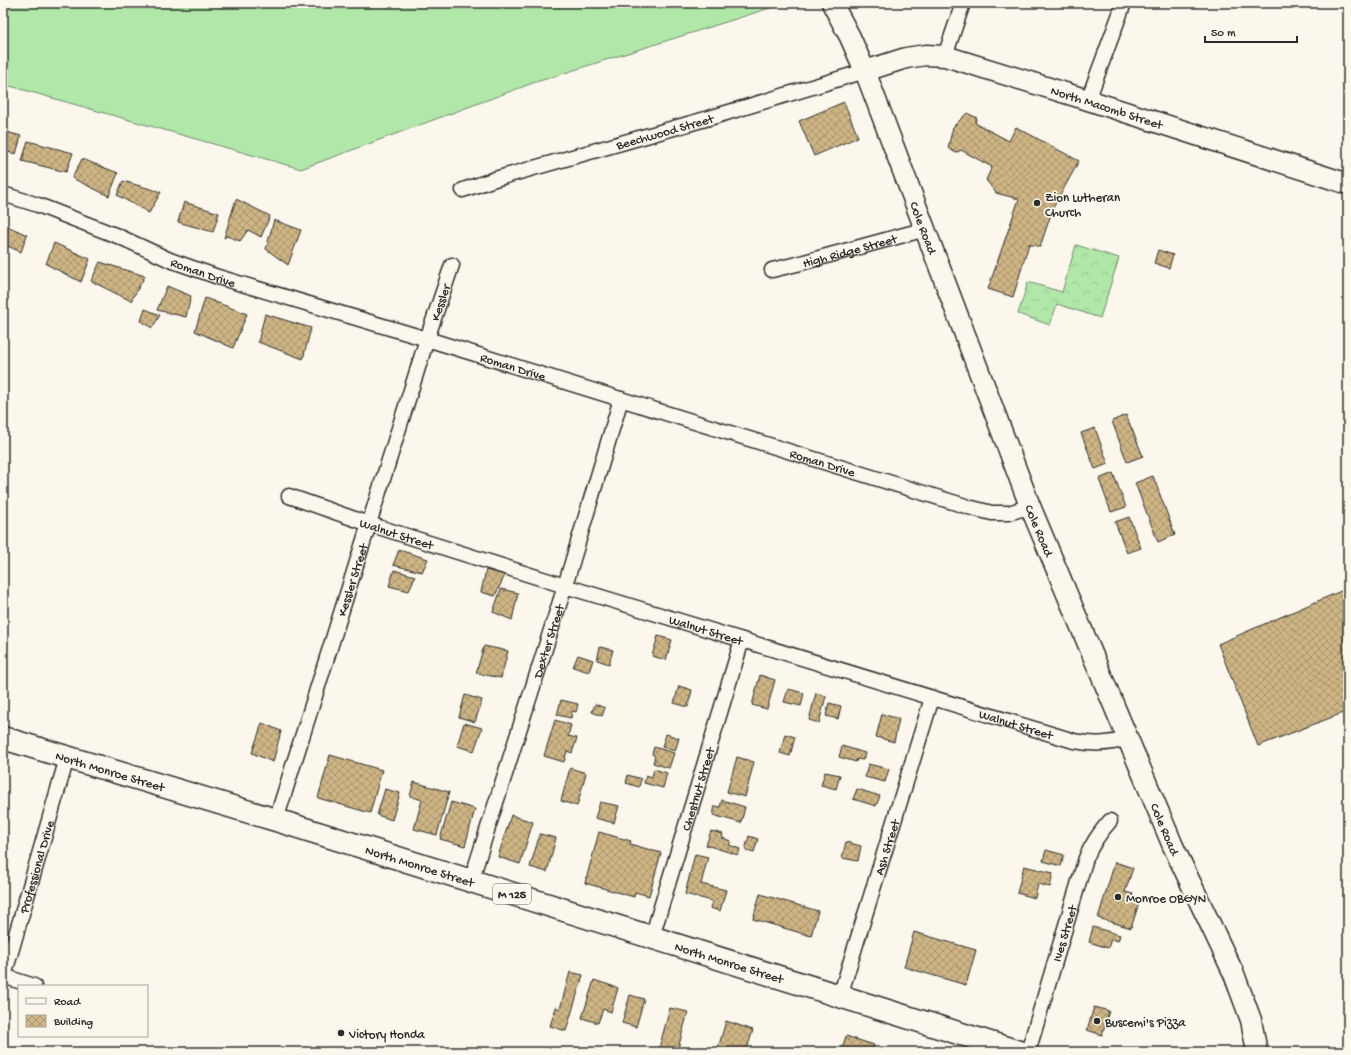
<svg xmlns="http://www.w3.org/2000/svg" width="1351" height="1055" font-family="'Gochi Hand',sans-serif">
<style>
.grass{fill:#b1e7a9;stroke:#6e896a}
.forest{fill:url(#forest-crowns);stroke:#6e896a}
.building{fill:url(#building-cross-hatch);stroke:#2b2b2b}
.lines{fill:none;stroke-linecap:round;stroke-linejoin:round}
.street-casing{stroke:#2b2b2b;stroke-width:17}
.secondary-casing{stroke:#2b2b2b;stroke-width:23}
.primary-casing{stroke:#2b2b2b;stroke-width:25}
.street{stroke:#fbf7ec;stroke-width:14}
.secondary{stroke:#fbf7ec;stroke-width:20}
.primary{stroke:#fbf7ec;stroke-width:22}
.poi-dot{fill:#2b2b2b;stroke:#fbf7ec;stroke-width:1.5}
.labels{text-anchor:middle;stroke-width:3.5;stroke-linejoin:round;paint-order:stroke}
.shield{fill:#fbf7ec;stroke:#696865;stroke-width:1}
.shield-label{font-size:12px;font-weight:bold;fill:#2b2b2b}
.street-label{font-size:13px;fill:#2b2b2b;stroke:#fbf7ec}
.poi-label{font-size:13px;fill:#2b2b2b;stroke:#fbf7ec;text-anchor:start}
</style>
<defs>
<pattern id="forest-crowns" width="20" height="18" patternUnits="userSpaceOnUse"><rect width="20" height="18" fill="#b1e7a9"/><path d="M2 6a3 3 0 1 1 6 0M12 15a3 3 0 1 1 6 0" fill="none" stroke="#98c692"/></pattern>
<pattern id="building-cross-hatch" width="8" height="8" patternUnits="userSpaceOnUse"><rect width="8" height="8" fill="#ceb585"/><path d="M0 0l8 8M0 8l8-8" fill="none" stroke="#a7936d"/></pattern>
</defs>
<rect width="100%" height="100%" fill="#fbf7ec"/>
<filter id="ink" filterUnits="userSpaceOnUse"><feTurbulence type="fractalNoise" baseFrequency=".025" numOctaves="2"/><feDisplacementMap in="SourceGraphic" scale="8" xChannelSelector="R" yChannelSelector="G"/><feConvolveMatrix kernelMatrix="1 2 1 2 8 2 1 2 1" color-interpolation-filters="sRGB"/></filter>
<g filter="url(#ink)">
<path class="grass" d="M3,3H786L533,83L301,169L3,84Z"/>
<path class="forest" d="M1076,245L1119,258L1100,318L1057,304L1050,325L1018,314L1028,282L1062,292Z"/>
<path class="building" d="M844,102L858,137L814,156L799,121Z
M967,113L977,118L975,123L1009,141L1016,127L1079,161L1053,208L1040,247L1029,244L1013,297L988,289L1019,199L996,193L986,180L992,167L961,150L956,153L948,148L953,127Z
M3,131L21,136L16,154L3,151Z
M28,141L73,153L66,172L22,161Z
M82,159L118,173L109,196L72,178Z
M123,181L161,192L149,213L117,195Z
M236,199L270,216L261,237L248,230L240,241L227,236L224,238Z
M184,202L219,213L213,232L178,222Z
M274,220L301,230L288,265L266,249Z
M3,224L27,235L21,252L3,244Z
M54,243L90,259L81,282L46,264Z
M1158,250L1173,255L1169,268L1154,263Z
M100,262L145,276L131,301L91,281Z
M167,286L191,296L186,317L157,310Z
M205,298L247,314L233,348L195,331Z
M145,309L160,315L152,328L141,321Z
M265,314L311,328L303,359L258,342Z
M1126,415L1143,456L1127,462L1112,421Z
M1095,428L1108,464L1095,469L1081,433Z
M1113,473L1126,507L1111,512L1099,479Z
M1153,476L1175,535L1158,542L1135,483Z
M1129,517L1141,548L1127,553L1115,522Z
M399,550L428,559L422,572L393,565Z
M394,570L415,576L409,591L389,586Z
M486,570L505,575L495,596L481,592Z
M1348,588V711L1258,746L1218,644Z
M501,589L518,593L512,620L493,612Z
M658,636L672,640L666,660L652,656Z
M484,646L508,651L501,678L476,673Z
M600,647L613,650L609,664L597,660Z
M578,655L593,660L589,672L573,667Z
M760,675L775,680L767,709L752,705Z
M679,686L692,690L688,707L674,703Z
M788,689L804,693L801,706L784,702Z
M816,693L826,696L819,723L809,720Z
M465,695L482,700L475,722L459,717Z
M561,700L578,704L576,712L572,711L571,718L557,715Z
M829,703L841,706L838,719L826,716Z
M595,704L605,708L602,716L592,712Z
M882,714L899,719L894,742L876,737Z
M555,720L571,725L568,736L577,738L572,753L567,751L564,762L544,756Z
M262,723L281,731L273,762L252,753Z
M464,723L482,728L474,751L457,746Z
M666,734L679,738L675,751L662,747Z
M785,734L795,737L790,756L780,753Z
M842,746L865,753L863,760L857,759L856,762L839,757Z
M654,747L674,753L669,768L653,763L655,756L652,754Z
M330,755L382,770L370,813L318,798Z
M737,757L754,762L745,797L727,792Z
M868,764L889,769L885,782L865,777Z
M570,768L586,773L577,806L561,801Z
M654,769L667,773L663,788L644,783L646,775L652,777Z
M825,772L840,775L836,789L821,785Z
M628,775L641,779L639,787L626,783Z
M414,782L449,792L437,835L414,829L422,800L410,796Z
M385,789L400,793L392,820L377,815Z
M857,789L880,796L876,806L853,799Z
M722,800L745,807L741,823L713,815L715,806L720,807Z
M451,802L475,809L465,846L440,839Z
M600,802L619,806L614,823L595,818Z
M511,815L533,822L520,864L498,857Z
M711,831L723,834L722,838L731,841L729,845L740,849L738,855L706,845Z
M599,832L631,841L630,844L661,853L649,896L635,892L634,897L585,883Z
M540,834L556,838L547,872L530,867Z
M749,836L758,839L754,852L745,850Z
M846,842L861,846L858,861L842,858Z
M1046,850L1064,855L1061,866L1043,861Z
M695,854L708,857L701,884L726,890L720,911L710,908L712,901L685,894Z
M1115,862L1133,868L1125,892L1133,894L1131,900L1139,903L1131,928L1098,918Z
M1024,866L1053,873L1050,887L1038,884L1035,898L1017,893Z
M760,894L818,911L811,936L753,919Z
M1093,927L1120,935L1118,941L1111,939L1108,948L1089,942Z
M914,932L976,950L966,985L904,967Z
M570,972L583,975L566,1031L550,1026L556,1007L560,1009Z
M594,980L618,988L611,1012L603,1009L598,1023L582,1018Z
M630,995L644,999L636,1027L622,1023Z
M1094,1007L1109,1011L1102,1035L1087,1030Z
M670,1008L688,1012L677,1052H658Z
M726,1021L753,1030L746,1052H717Z
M846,1036L874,1045L872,1052H841Z"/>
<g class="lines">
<g class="street-casing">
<g id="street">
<path d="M945,56L963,3"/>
<path d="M1088,100L1124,3"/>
<path id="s1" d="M463,190L495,179L716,116L865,71"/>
<path id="s2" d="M3,194L38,205L120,237L170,260L218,277L427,339L972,508L992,513H1009L1030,506"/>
<path id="s3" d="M772,270L797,264L926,229"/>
<path id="s4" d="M289,496L369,524L565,586L1074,741C1094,745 1107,744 1127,739"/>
<path id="s5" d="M276,820L427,339L452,265"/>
<path id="s6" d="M471,881L565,586L621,399"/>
<path id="s7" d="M652,937L742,640"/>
<path d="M3,976L34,986"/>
<path id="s8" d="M4,976L67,758"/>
<path id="s9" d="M840,996L932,698"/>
<path id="s10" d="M1028,1052L1086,858C1092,844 1100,832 1110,821"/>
</g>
</g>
<g class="secondary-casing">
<g id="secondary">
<path id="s11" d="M832,3L850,37L865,71L1030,506L1173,846L1234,974L1251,1020L1257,1052"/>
<path id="s12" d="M865,71L906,58L926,55L945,56L1088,100L1348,184"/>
</g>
</g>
<g class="primary-casing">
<g id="primary">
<path id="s13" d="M3,738L276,820L1019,1052"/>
</g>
</g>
<use href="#street" class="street"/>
<use href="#secondary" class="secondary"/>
<use href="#primary" class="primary"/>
</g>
</g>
<g class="poi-dot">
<circle cx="1037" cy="203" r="4"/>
<circle cx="1118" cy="897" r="4"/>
<circle cx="1097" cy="1021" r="4"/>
<circle cx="341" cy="1033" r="4"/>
</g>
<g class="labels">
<rect class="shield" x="493" y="884" width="38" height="20" rx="3"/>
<g class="shield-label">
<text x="512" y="898">M 125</text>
</g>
<g class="street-label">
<text dy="5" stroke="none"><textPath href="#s12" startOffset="252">North Macomb Street</textPath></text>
<text dy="5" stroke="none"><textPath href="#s1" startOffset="210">Beechwood Street</textPath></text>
<text dy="5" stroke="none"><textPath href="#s11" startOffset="243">Cole Road</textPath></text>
<text dy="5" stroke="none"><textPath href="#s3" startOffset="80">High Ridge Street</textPath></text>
<text dy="5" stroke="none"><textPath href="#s2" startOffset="215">Roman Drive</textPath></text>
<text dy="5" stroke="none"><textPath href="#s5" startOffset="543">Kessler</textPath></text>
<text dy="5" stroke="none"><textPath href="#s2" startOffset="539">Roman Drive</textPath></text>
<text dy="5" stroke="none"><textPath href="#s2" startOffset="863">Roman Drive</textPath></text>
<text dy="5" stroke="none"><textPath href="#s11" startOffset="567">Cole Road</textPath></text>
<text dy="5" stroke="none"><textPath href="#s4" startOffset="114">Walnut Street</textPath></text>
<text dy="5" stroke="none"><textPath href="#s5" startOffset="252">Kessler Street</textPath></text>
<text dy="5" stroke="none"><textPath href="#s4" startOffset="438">Walnut Street</textPath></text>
<text dy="5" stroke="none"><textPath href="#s6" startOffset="252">Dexter Street</textPath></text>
<text dy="5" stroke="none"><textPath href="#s4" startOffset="762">Walnut Street</textPath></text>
<text dy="5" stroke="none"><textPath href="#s13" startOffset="112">North Monroe Street</textPath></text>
<text dy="5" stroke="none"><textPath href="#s7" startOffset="155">Chestnut Street</textPath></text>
<text dy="5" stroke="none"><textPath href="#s11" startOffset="891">Cole Road</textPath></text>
<text dy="5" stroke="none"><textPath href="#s9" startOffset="156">Ash Street</textPath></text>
<text dy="5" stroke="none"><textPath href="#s13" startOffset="436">North Monroe Street</textPath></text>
<text dy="5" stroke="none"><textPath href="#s8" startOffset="114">Professional Drive</textPath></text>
<text dy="5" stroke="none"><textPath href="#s10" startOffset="124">Ives Street</textPath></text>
<text dy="5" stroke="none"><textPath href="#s13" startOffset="760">North Monroe Street</textPath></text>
</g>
<g class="poi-label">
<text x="1045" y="201">Zion Lutheran<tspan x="1045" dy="15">Church</tspan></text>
<text x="1126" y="902">Monroe OBGYN</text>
<text x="1105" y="1026">Buscemi's Pizza</text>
<text x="349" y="1038">Victory Honda</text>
</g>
</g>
<rect width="1351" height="1055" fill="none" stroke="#fbf7ec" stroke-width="16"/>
<rect x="8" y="8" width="1335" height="1039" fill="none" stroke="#2b2b2b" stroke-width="1.5" filter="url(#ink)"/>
<rect x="18" y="985" width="130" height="52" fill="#fbf7ec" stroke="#a8a59f"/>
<rect x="26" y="998" width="20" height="6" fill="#fbf7ec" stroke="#a8a59f"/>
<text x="54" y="1005" font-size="12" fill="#2b2b2b">Road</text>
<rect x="26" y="1015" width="20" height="12" fill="url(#building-cross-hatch)" stroke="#a8a59f"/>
<text x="54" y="1025" font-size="12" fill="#2b2b2b">Building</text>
<path d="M1205 36v6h92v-6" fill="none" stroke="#2b2b2b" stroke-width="2"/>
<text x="1211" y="36" font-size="12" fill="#2b2b2b" stroke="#fbf7ec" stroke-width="3" paint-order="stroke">50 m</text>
</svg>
